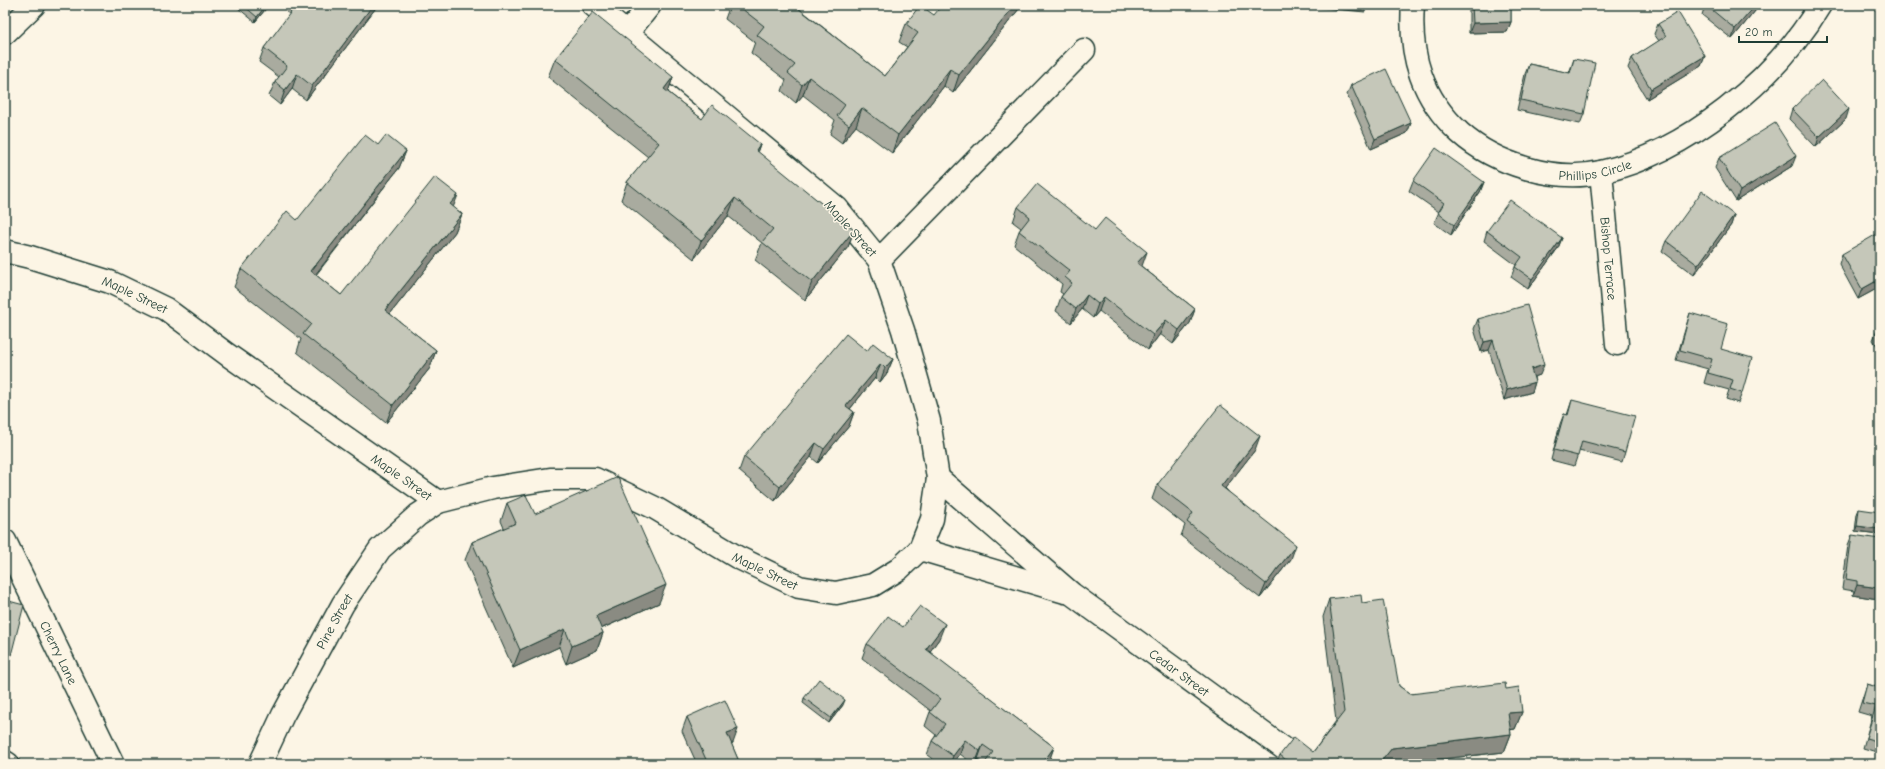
<svg xmlns="http://www.w3.org/2000/svg" width="1885" height="769" font-family="'Comic Neue',sans-serif">
<style>
.lines{fill:none;stroke-linecap:round;stroke-linejoin:round}
.minor-casing{stroke:#1f3d34;stroke-width:25}
.minor{stroke:#fcf5e5;stroke-width:22}
.wall{fill:#a9ab9f;stroke:#1f3d34}
.shaded-wall{fill:#8a8b82;stroke:#1f3d34}
.building{fill:#c5c7b9;stroke:#1f3d34}
.labels{text-anchor:middle;stroke-width:3;stroke-linejoin:round;paint-order:stroke}
.street-label{font-size:13px;fill:#1f3d34;stroke:#fcf5e5}
</style>
<rect width="100%" height="100%" fill="#fcf5e5"/>
<filter id="ink" filterUnits="userSpaceOnUse"><feTurbulence type="fractalNoise" baseFrequency=".025" numOctaves="2"/><feDisplacementMap in="SourceGraphic" scale="8" xChannelSelector="R" yChannelSelector="G"/><feConvolveMatrix kernelMatrix="1 2 1 2 8 2 1 2 1" color-interpolation-filters="sRGB"/></filter>
<g filter="url(#ink)">
<g class="lines">
<g class="minor-casing">
<g id="minor">
<path id="s1" d="M1413,5C1409,56 1422,98 1460,133C1495,164 1555,183 1601,172C1687,152 1776,80 1820,5"/>
<path d="M628,32L650,5"/>
<path d="M5,33L34,5"/>
<path id="s2" d="M1601,172L1617,344"/>
<path id="s3" d="M5,251L30,257L110,282L166,309L228,355L438,502L493,488L550,479H595L655,508L737,557L799,587L836,593L873,585L899,569L920,549L932,519L938,478L929,421L903,330L879,260L837,208L593,5"/>
<path d="M879,260L1084,50"/>
<path id="s4" d="M938,478L1072,594L1286,750"/>
<path id="s5" d="M5,541L113,764"/>
<path d="M920,549L1065,592"/>
<path d="M5,762L8,764"/>
<path id="s6" d="M260,764L283,715L343,604L380,549L418,515L438,502"/>
</g>
</g>
<use href="#minor" class="minor"/>
</g>
<path class="wall" d="M239,5H269L255,22L238,8Z
M289,5H378L306,100L292,89L280,105L269,96L275,82L279,77L259,62L264,48L290,14L286,12Z
M730,5H797L796,6L885,76L907,47L899,42L906,24L934,15L1022,5L953,93L944,86L892,153L856,126L842,143L830,134L835,120L803,95L796,103L782,91L786,80L751,53L755,42L725,19Z
M1469,5H1511V22L1507,32L1469,33Z
M1705,5H1760L1732,39L1702,15Z
M1658,24L1705,56L1701,66L1647,99L1628,68L1632,58L1659,41L1654,34Z
M555,59L673,77L668,92L702,119L760,144L757,152L854,230L848,247L805,300L755,260L762,243L728,216L694,259L621,200L627,182L648,157L548,77Z
M1574,59L1584,114L1580,124L1517,110L1525,74L1529,64L1569,73Z
M1351,85L1411,123L1407,133L1371,149L1347,95Z
M1792,109L1846,119L1816,147L1789,119Z
M378,145L406,151L399,168L316,275L341,295L453,207L462,214L455,232L390,314L436,350L430,368L386,423L297,352L301,339L234,287L241,269L297,220Z
M1719,158L1792,166L1736,201L1715,168Z
M1413,181L1484,182L1480,192L1451,235L1434,223L1439,212L1409,191Z
M1018,207L1095,230L1142,266H1141L1195,309L1190,323L1173,344L1160,334L1148,350L1099,311L1093,318L1082,309L1071,323L1056,311L1061,297L1063,294L1060,292L1062,284L1014,245L1019,231L1021,228L1013,222Z
M1734,215L1731,225L1694,275L1662,251L1666,241Z
M1487,231L1562,238L1558,248L1528,289L1511,277L1515,267L1516,265L1484,241Z
M1842,254L1880,287L1858,299L1839,264Z
M1690,313L1721,349L1742,393L1738,403L1726,399L1729,390L1704,383L1708,369L1676,360L1687,323Z
M1478,319L1540,375L1534,377L1535,382L1532,392L1504,400L1489,350L1481,352L1474,329Z
M1880,328V350L1873,340L1877,330Z
M867,351L893,359L887,373L880,382L875,378L850,409L854,412L849,426L818,463L811,457L775,501L739,471L744,457Z
M1572,400L1625,452L1622,462L1579,451L1574,466L1551,460L1560,424L1564,414L1567,415Z
M1255,450L1225,488L1291,559L1260,598L1181,536L1185,525L1152,499L1157,485Z
M507,503L659,603L601,629L603,633L597,650L566,664L559,647L513,668L465,560L472,542L504,528L501,521Z
M1859,509L1879,534L1855,531L1857,514Z
M1852,535L1878,599L1853,595L1854,591L1842,589L1848,545Z
M1329,599L1362,603L1399,686L1410,694L1506,689L1522,712L1515,729L1510,730L1511,734L1504,752L1397,764H1276L1280,755L1313,752L1336,721L1323,617Z
M5,600L9,663L5,675Z
M903,627L939,639L929,652L1054,747L1049,761L984,764L978,759L975,764H973L960,754L953,764H939L927,755L932,741L936,735L925,726L930,712L931,711L862,658L867,644Z
M1867,684L1880,688V753L1863,748L1872,716L1858,712Z
M804,698L843,705L829,723L803,703Z
M687,717L733,743H731L740,764H697L682,731Z"/>
<path class="shaded-wall" d="M266,5H269L255,22L257,17Z
M373,5H378L306,100L312,86Z
M1015,5H1022L953,93L959,75Z
M1314,5H1367L1365,12L1313,7Z
M1756,5H1760L1732,39L1735,29Z
M1511,22L1507,32L1469,33L1473,23Z
M1705,56L1701,66L1647,99L1651,89Z
M950,69L944,86L892,153L898,135Z
M297,74L292,89L280,105L285,90Z
M673,77L667,95L664,89Z
M809,77L803,95L796,103L802,85Z
M862,108L856,126L842,143L849,125Z
M1849,109L1846,119L1816,147L1819,137Z
M1411,123L1407,133L1371,149L1375,139Z
M760,144L754,162L756,150Z
M406,151L399,168L304,289L311,271Z
M1796,156L1792,166L1736,201L1740,191Z
M1484,182L1480,192L1451,235L1454,225Z
M458,195L451,213L450,204Z
M735,198L728,216L694,259L701,241Z
M462,214L455,232L379,328L385,310Z
M1734,215L1731,225L1694,275L1698,265Z
M854,230L848,247L805,300L812,282Z
M1562,238L1558,248L1528,289L1532,279Z
M1147,252L1142,266L1132,278L1137,263Z
M1880,279V287L1858,299L1862,289Z
M1087,295L1082,309L1071,323L1076,309Z
M1104,297L1099,311L1093,318L1098,304Z
M1195,309L1190,323L1173,344L1179,330Z
M1166,320L1160,334L1148,350L1153,335Z
M1493,340L1489,350L1481,352L1484,342Z
M436,350L430,368L386,423L393,405Z
M893,359L887,373L880,382L885,368Z
M881,364L875,378L841,420L846,406Z
M1544,365L1540,375L1528,379L1531,369Z
M1535,382L1532,392L1504,400L1507,390Z
M854,412L849,426L818,463L824,449Z
M1260,436L1255,450L1216,500L1221,486Z
M816,443L811,457L775,501L780,487Z
M1857,526L1880,529V532L1879,534L1855,531Z
M1296,545L1291,559L1260,598L1266,584Z
M666,585L659,603L589,634L596,616Z
M1857,585L1880,588V592L1878,599L1853,595Z
M945,624L939,639L921,664L926,649Z
M565,629L559,647L513,668L520,650Z
M603,633L597,650L566,664L572,646Z
M845,700L843,705L829,723L831,718Z
M1522,712L1515,729L1501,731L1508,713Z
M738,729L733,743L722,748L727,733Z
M1511,734L1504,752L1397,764H1379L1392,748Z
M965,740L960,754L953,764H950L953,756Z
M983,745L978,759L975,764L980,751Z
M1054,747L1049,761L1047,764H1042Z"/>
<path class="building" d="M243,5H266L257,17Z
M296,5H373L312,86L297,74L285,90L275,82L287,66L264,48Z
M737,5H794L885,76L918,33L906,24L920,5L934,15L942,5H1015L959,75L950,69L898,135L862,108L849,125L837,116L845,105L809,77L802,85L788,73L795,65L757,35L764,26Z
M1472,5H1511V22L1473,23Z
M1706,5H1756L1735,29Z
M593,12L673,77L664,89L702,119L712,105L760,144L756,150L854,230L812,282L762,242L773,229L735,198L701,241L627,182L659,143L555,59Z
M1678,12L1705,56L1651,89L1632,58L1666,36L1658,24Z
M1574,59L1595,63L1584,114L1521,100L1529,64L1570,73Z
M1386,69L1411,123L1375,139L1351,85Z
M1822,80L1849,109L1819,137L1792,109Z
M1775,123L1796,156L1740,191L1719,158Z
M365,135L378,145L386,135L406,151L311,271L341,295L435,177L458,195L450,204L462,214L385,310L436,350L393,405L303,334L311,324L241,269L287,211L297,220Z
M1436,148L1484,182L1454,225L1438,213L1444,203L1413,181Z
M1037,184L1095,230L1105,218L1147,252L1137,263L1195,309L1179,330L1166,320L1153,335L1104,297L1098,304L1087,295L1076,309L1061,297L1072,283L1065,277L1070,271L1019,231L1030,217L1018,207Z
M1702,191L1734,215L1698,265L1666,241Z
M1510,200L1562,238L1532,279L1515,267L1522,257L1487,231Z
M1877,234L1880,239V279L1862,289L1842,254Z
M1527,305L1544,365L1531,369L1535,382L1507,390L1493,340L1484,342L1478,319Z
M1690,313L1728,324L1721,349L1752,358L1742,393L1730,389L1733,380L1708,373L1712,359L1680,350Z
M1880,328V335L1877,330Z
M846,334L867,351L873,343L893,359L885,368L881,364L846,406L854,412L824,449L816,443L780,487L744,457Z
M1572,400L1635,416L1625,452L1582,441L1578,456L1554,450L1564,414L1568,415Z
M1220,405L1260,436L1221,486L1296,545L1266,584L1187,522L1193,513L1157,485Z
M618,477L666,585L596,616L603,633L572,646L565,629L520,650L472,542L516,523L507,503L526,495L535,514Z
M1859,509L1880,512V529L1857,526Z
M1852,535L1880,539V588L1857,585V581L1846,579Z
M1361,595L1362,603L1383,600L1399,686L1410,694L1505,683L1506,689L1519,687L1522,712L1508,713L1511,734L1392,748L1379,764H1291L1280,755L1294,737L1313,752L1344,712L1329,599Z
M5,600L24,605L9,663L5,662Z
M920,606L945,624L926,649L1054,747L1042,764H984L993,752L983,745L980,751L965,740L953,756L932,741L945,724L930,712L940,699L867,644L888,616L903,627Z
M819,679L845,700L831,718L804,698Z
M1867,684L1880,688V742L1866,738L1876,706L1862,703Z
M725,700L738,729L727,733L740,764H708L687,717Z"/>
</g>
<g class="labels">
<g class="street-label">
<text dy="5" stroke="none"><textPath href="#s1" startOffset="287">Phillips Circle</textPath></text>
<text transform="translate(851 228) rotate(48)" y="5">Maple Street</text>
<text dy="5" stroke="none"><textPath href="#s2" startOffset="87">Bishop Terrace</textPath></text>
<text dy="5" stroke="none"><textPath href="#s3" startOffset="137">Maple Street</textPath></text>
<text dy="5" stroke="none"><textPath href="#s3" startOffset="461">Maple Street</textPath></text>
<text dy="5" stroke="none"><textPath href="#s3" startOffset="858">Maple Street</textPath></text>
<text dy="5" stroke="none"><textPath href="#s6" startOffset="161">Pine Street</textPath></text>
<text dy="5" stroke="none"><textPath href="#s5" startOffset="124">Cherry Lane</textPath></text>
<text dy="5" stroke="none"><textPath href="#s4" startOffset="310">Cedar Street</textPath></text>
</g>
</g>
<rect width="1885" height="769" fill="none" stroke="#fcf5e5" stroke-width="20"/>
<rect x="10" y="10" width="1865" height="749" fill="none" stroke="#1f3d34" stroke-width="1.5" filter="url(#ink)"/>
<path d="M1739 36v6h88v-6" fill="none" stroke="#1f3d34" stroke-width="2"/>
<text x="1745" y="36" font-size="12" fill="#1f3d34" stroke="#fcf5e5" stroke-width="3" paint-order="stroke">20 m</text>
</svg>
